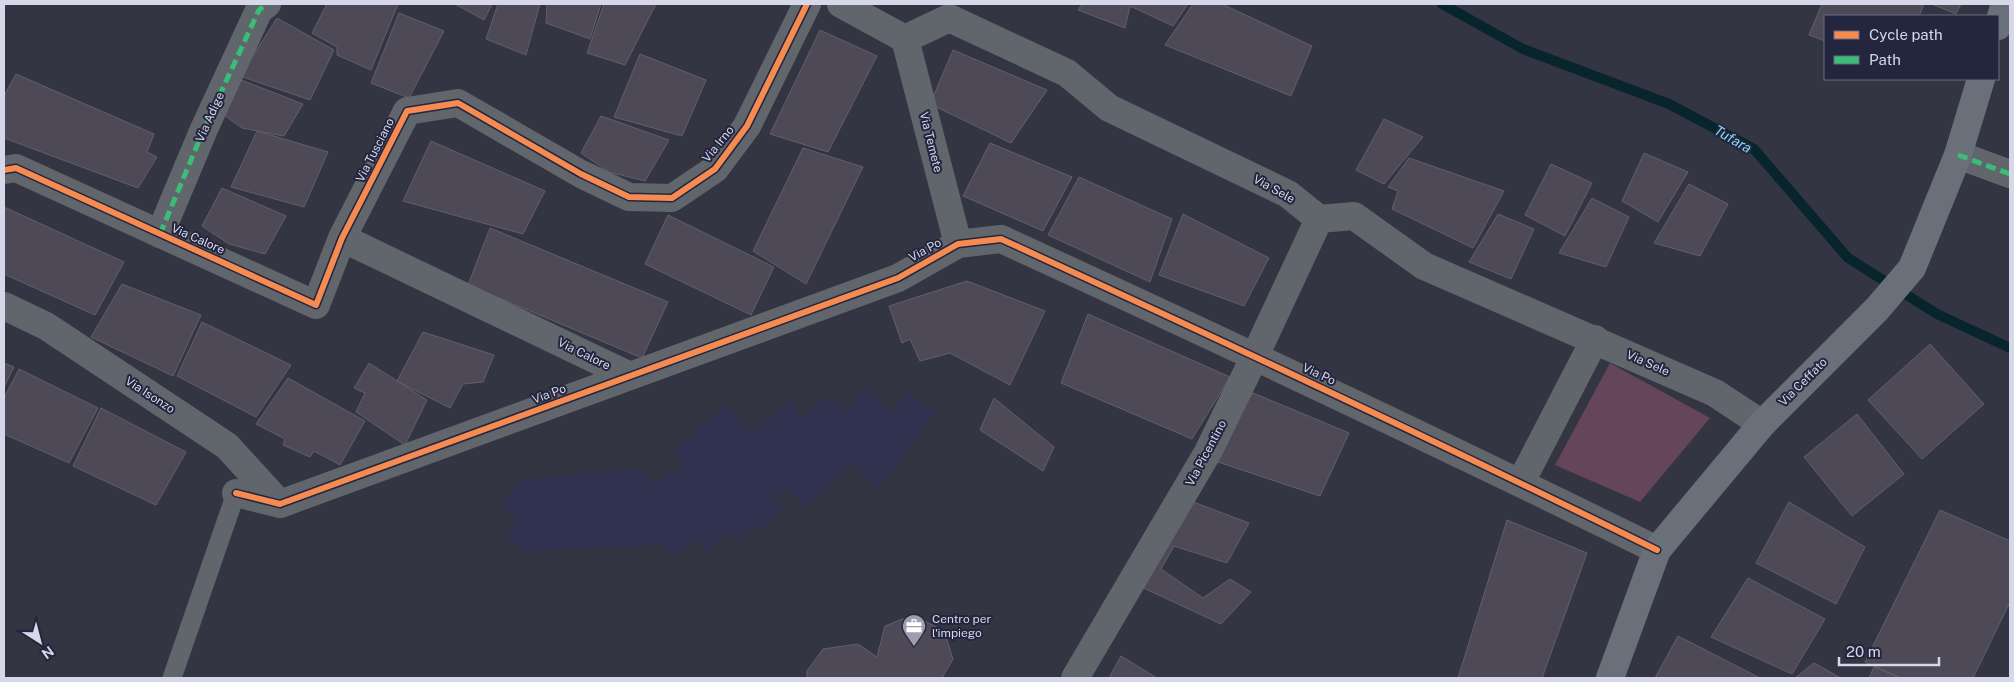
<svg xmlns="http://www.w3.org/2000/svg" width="2014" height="682" font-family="'Public Sans',sans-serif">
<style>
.built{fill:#323351}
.green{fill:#65455a}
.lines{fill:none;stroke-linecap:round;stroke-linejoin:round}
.stream{stroke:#08242c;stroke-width:10}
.building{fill:#4d4956;stroke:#625f6b}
.service{stroke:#61656c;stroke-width:19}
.pedestrian{stroke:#61656c;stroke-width:28}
.minor{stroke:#61656c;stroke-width:28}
.primary{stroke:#6a7079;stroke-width:28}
.quiet{stroke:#3abd76;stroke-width:5;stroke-dasharray:10 5;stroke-linecap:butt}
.cycleway-casing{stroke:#24253e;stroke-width:9}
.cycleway{stroke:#f68b52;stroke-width:6}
.labels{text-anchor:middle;stroke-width:4;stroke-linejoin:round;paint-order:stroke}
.street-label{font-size:12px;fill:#d6d7e8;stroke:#24253e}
.poi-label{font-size:12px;fill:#d6d7e8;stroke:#24253e;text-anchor:start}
.water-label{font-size:14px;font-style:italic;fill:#80d9f4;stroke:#24253e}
</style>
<rect width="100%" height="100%" fill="#343542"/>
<path class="built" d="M865,387L891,412L907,394L935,414L879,488L850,464L805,508L792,490L774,495L783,508L762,531L752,526L740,541L726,531L708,550L695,538L676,556L661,545L529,551L505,538L516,521L502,503L519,480L641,468L654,483L685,466L675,451L725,405L751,434L791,401L802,417L828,396L847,413Z"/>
<path class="green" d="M1610,363L1710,418L1640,502L1555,465Z"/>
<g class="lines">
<path class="stream" d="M1442,4L1523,49L1669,104L1754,149L1848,258L1937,314L2010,348"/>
</g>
<path class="building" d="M327,4H398L371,70L337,55V47L312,33Z
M455,4H492L484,20Z
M498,4H540L526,55L486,39Z
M547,4H601L590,39L546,23Z
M604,4H656L625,65L587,53Z
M1082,4H1188L1173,26L1130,6L1125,28L1078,10Z
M1193,4H1222L1312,46L1291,96L1165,45Z
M1822,4H1924L1919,16H1825V41L1809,35Z
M1932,4H1961L1956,14Z
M399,13L444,31L409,98L371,83Z
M277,18L334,50L310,100L240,76Z
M820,30L877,56L828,152L770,134Z
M953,50L1047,90L1011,143L930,104Z
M640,54L706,80L682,136L614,117Z
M16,74L154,134L147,152L157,157L138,188L4,138V96Z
M236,78L303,104L284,136L242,128L224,115Z
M601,116L669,140L645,181L609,172L581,153Z
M1384,119L1423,137L1384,184L1356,170Z
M257,131L328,152L304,207L231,187Z
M431,141L545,191L523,234L403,201Z
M990,143L1072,177L1043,231L963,196Z
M803,148L863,167L806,284L753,251Z
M1644,153L1688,172L1658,222L1622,201Z
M1409,158L1504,191L1473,248L1392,209L1398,191L1388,187Z
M1551,164L1592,183L1565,236L1525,215Z
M1079,177L1172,219L1150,282L1048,235Z
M1689,184L1728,204L1700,256L1654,243Z
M222,188L286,216L265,254L229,244L202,226Z
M1592,198L1629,217L1606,267L1559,253Z
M4,207L124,262L95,315L4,274Z
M1183,214L1269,258L1244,306L1159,275Z
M1498,214L1534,229L1511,279L1469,262Z
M668,215L774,267L751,315L645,264Z
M490,228L668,302L642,358L468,285Z
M967,281L1045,311L1010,385L950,353L920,361L910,339L902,343L889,306Z
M122,284L201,315L173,376L91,337Z
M1088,314L1230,377L1192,439L1061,383Z
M202,322L291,365L256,417L177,376Z
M423,332L494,355L483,382L463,384L450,408L397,381Z
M1930,344L1984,404L1922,459L1868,400Z
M4,363L14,367L4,387Z
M369,363L427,400L405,445L356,412L365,393L354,388Z
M19,369L98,408L69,463L4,434V398Z
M288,378L365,421L340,465L314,451L310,457L283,445L285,439L256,424Z
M1246,390L1349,433L1320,496L1212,460Z
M994,398L1054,447L1043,471L980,430Z
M101,408L186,452L156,505L73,466Z
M1857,414L1904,474L1852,516L1804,457Z
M1188,500L1249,523L1227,563L1174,546L1161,569L1203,598L1230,579L1251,592L1221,624L1137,585Z
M1789,502L1865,547L1836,604L1756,563Z
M1940,510L2010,541V602L1973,678H1901L1865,662Z
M1507,520L1587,553L1542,678H1458Z
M1748,578L1825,619L1792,674L1711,637Z
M913,615L944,631L953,659L942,678H807V671L823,649L858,644L877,657L885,626Z
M1678,636L1760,678H1655Z
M1121,656L1157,678H1109Z
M1814,663L1841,678H1795Z
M1874,667L1901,678H1869Z"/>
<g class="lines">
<path class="service" d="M172,678L236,493"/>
<path class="pedestrian" d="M1958,155L2010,174
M160,234L204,129L259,10L267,4"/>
<path class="minor" d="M841,4L905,39L949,18L1067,73L1109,108L1288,194L1319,219L1354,216L1424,266L1715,393L1762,424
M905,39L958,244
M4,170L16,168L316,305L342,238L407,111L458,103L581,174L629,197L672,198L715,169L747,126L807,4
M342,238L630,376
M4,306L46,326L227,446L280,504
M1521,482L1595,339
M236,493L280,504L898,278L958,244L1001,239C1221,340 1440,443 1657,550
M1075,678L1208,452L1255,356L1319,219"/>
<path class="primary" d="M1998,26L2005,4
M1610,678L1657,550L1762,424L1877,309L1912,268L1958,155L1981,79"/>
<path class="quiet" d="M1958,155L2010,174
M160,234L204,129L259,10L267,4"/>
<g class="cycleway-casing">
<path id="cycleway" d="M4,170L16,168L316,305L342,238L407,111L458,103L581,174L629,197L672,198L715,169L747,126L807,4
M236,493L280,504L898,278L958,244L1001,239C1221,340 1440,443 1657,550"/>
</g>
<use href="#cycleway" class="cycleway"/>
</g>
<defs>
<g id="office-pin" transform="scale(1.25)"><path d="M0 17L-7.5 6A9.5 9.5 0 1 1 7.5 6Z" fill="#9d9eae" stroke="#24253e"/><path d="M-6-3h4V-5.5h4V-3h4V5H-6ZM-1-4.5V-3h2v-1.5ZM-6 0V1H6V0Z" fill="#fff"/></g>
</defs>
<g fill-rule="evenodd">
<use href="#office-pin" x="914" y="626"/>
</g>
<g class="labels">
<g class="street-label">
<text transform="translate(210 117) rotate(-66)" y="4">Via Adige</text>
<text transform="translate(931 142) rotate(76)" y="4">Via Temete</text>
<text transform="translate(718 144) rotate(-51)" y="4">Via Irno</text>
<text transform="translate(375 150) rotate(-63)" y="4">Via Tusciano</text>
<text transform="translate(1274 189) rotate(29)" y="4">Via Sele</text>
<text transform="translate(198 239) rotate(24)" y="4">Via Calore</text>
<text transform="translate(925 250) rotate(-29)" y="4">Via Po</text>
<text transform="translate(584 354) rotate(26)" y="4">Via Calore</text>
<text transform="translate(1648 363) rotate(24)" y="4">Via Sele</text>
<text transform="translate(1319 374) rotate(25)" y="4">Via Po</text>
<text transform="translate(1803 382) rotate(-45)" y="4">Via Ceffato</text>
<text transform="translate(549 394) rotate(-20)" y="4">Via Po</text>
<text transform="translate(150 395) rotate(33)" y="4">Via Isonzo</text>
<text transform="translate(1206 453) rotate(-62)" y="4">Via Picentino</text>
</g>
<g class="poi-label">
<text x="932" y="623">Centro per<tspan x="932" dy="14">l'impiego</tspan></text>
</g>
<g class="water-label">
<text transform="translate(1733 139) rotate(30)" y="5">Tufara</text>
</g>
</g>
<rect width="2014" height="682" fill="none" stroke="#d6d7e8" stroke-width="10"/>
<rect x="1824" y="15" width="175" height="65" fill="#24253e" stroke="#6b6c82"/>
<rect x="1834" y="31" width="25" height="8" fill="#f68b52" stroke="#6b6c82"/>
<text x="1869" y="40" font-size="15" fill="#d6d7e8">Cycle path</text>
<rect x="1834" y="56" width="25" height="8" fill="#3abd76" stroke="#6b6c82"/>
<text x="1869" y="65" font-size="15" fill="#d6d7e8">Path</text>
<g transform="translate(40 642) rotate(144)" stroke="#24253e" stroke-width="4" paint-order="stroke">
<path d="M0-4L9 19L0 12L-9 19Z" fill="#d6d7e8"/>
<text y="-8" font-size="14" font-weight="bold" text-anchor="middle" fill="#d6d7e8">N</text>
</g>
<path d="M1839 657v8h100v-8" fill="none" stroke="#d6d7e8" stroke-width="2.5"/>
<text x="1846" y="657" font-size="15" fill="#d6d7e8" stroke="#24253e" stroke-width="4" paint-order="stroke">20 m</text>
</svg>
